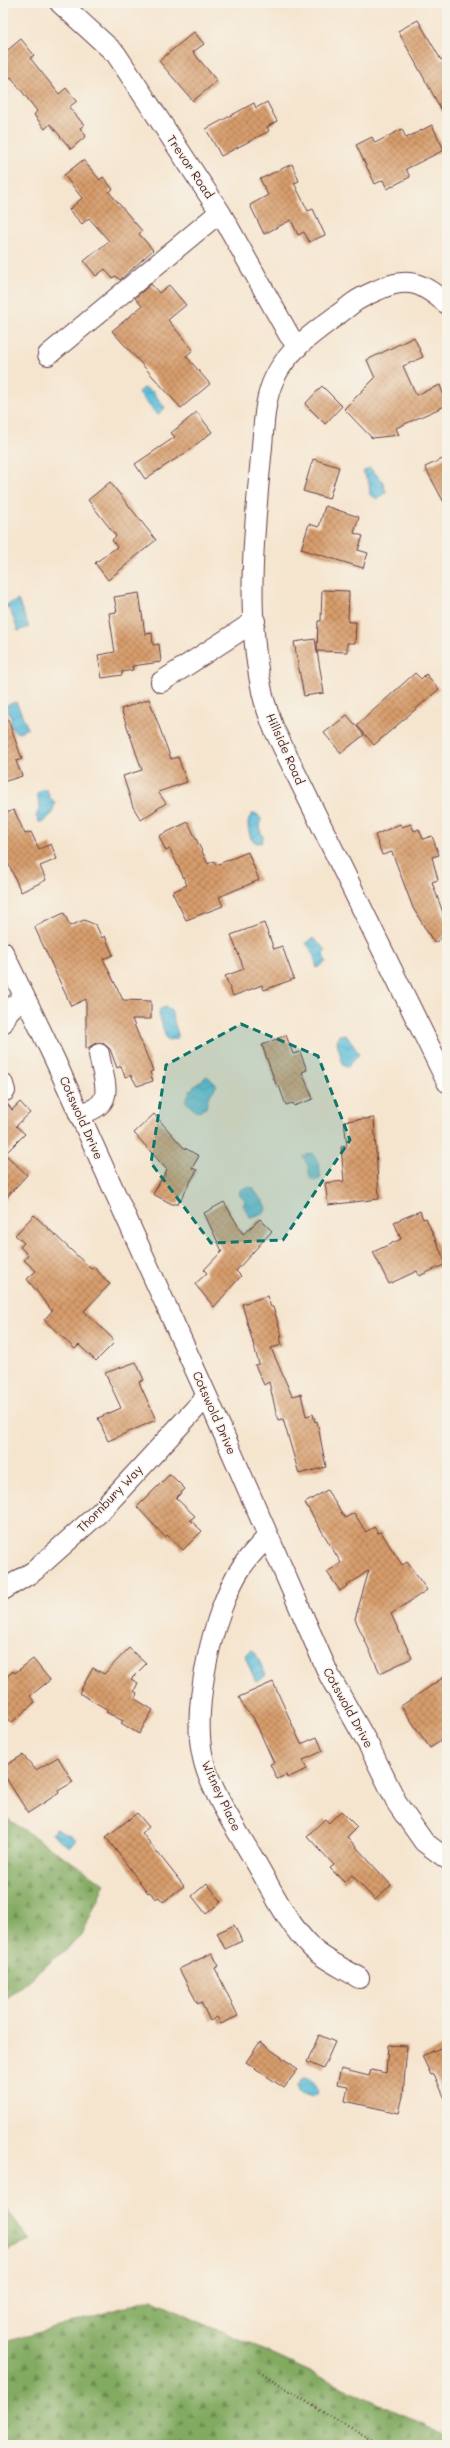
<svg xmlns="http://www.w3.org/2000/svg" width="450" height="2448" font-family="Mali,sans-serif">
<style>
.forest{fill:url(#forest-firs);stroke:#666446}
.water{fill:url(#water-waves);stroke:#546f84}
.building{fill:url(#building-cross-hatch)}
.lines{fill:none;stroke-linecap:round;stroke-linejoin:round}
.minor-casing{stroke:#643d44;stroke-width:22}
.path{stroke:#643d44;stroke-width:2.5;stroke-dasharray:1 3;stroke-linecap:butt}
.minor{stroke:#fff;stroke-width:20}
.marked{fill:#0f766e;fill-opacity:0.2;stroke:#0f766e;stroke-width:3;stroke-dasharray:8 5;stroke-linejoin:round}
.labels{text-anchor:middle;stroke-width:3;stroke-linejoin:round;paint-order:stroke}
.street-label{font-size:12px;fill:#4a1f2b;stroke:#f7f3e8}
</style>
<defs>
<pattern id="forest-firs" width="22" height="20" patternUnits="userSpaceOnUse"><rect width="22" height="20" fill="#82aa60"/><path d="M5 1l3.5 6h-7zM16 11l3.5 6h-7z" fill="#6c8a4f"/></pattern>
<pattern id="water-waves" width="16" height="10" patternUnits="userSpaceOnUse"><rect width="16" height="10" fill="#5ebfdc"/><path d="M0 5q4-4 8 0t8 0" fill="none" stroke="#509bb3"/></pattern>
<pattern id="building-cross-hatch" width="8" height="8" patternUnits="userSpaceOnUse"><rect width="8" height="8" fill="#d79d6c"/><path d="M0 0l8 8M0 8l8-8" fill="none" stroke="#b07f59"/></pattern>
</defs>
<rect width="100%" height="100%" fill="#f7f3e8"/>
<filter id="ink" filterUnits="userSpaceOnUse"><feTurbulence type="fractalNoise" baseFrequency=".025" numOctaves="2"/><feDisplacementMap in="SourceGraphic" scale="8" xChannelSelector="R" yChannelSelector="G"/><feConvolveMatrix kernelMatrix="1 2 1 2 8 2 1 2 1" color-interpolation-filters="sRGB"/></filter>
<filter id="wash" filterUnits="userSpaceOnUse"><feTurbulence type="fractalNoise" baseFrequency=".012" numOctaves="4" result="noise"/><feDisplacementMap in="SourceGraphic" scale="16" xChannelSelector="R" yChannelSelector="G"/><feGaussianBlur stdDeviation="0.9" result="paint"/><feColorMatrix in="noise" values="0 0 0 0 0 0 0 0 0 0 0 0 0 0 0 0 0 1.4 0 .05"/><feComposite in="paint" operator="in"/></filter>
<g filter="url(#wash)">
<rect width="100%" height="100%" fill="#f5e5cf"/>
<path class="forest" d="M3,1816L105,1884L81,1937L3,2001Z
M3,2203L30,2241L3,2252Z
M152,2299L447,2435V2445H3V2343Z"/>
<path class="water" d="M144,388L153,392L165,408L157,415L138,392Z
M370,468L382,480L386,492L377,499L370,495L369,483L363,472Z
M18,600L29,627L18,631L10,609L6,608V605Z
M16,702L28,728L18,733L11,728V718L6,705Z
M41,790H47L50,798L55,802L52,814L43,822H39L36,816L40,807L37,794Z
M252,814H257L261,819L260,830L263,837L262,842L257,843L251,839C249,830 245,822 252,814Z
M313,938L326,950L323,955L326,962L317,968L313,953L306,943Z
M166,1007L171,1010L178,1035L177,1038L169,1040L166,1038L159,1014L160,1009Z
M346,1034L359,1054L348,1067L343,1065L337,1042L339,1035Z
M207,1076L217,1085L208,1098L206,1108L196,1112L185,1101L192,1088Z
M313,1153L320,1165C318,1171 322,1174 320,1179L314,1181L310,1178L308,1166L303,1156Z
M247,1187L254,1188C256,1196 264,1199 267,1208L265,1212L253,1217H250L243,1205L245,1201L239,1195L240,1190Z
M251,1650L255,1652L266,1675L258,1682L255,1680L245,1656Z
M56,1829L76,1839L69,1847L52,1834Z
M303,2078C312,2079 314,2081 318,2089L317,2094L312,2097L298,2092L297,2085Z"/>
<g id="blocks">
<path class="building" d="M418,20L441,60L447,56V120L398,31Z
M194,32L204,44L193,52L217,81L193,101L159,61Z
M21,39L34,55L30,58L59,94L66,88L77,101L69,107L84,125L80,128L86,136L71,149L50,124L45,129L34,115L37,111L11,77L3,84V54Z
M267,102L277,121L267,127L269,131L221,156L206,129L254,103L256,108Z
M432,125L444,150L406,169L410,177L387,189L383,180L375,184L356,145L372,137L375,143L402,129L406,138Z
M83,160L100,180L103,177L113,189L109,192L142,231L139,234L153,250L120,280L116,276L112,278L105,269L96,276L84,261L109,241L89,218L82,224L69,210L82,198L64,175Z
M292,164L299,181L294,183L308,211L313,209L325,235L309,242L304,232L298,235L291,220L264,234L250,205L268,195L260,179Z
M151,284L159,293L169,285L186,305L168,320L193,350L186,356L210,384L181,408L112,331L142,306L135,298Z
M414,337L423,357L403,366L416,395L440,385L447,405L396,428L399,435L372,438L344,409L375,378L367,360Z
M322,386L342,406L325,424L305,404Z
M197,412L212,432L188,451L145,479L135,464L175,437L171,433Z
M447,457V508L425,467Z
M313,459L339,467L329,499L303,491Z
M110,482L156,540L108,580L95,563L117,547L112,540L116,536L88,500Z
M325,506L359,517L354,533L363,536L358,550L368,553L363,568L301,549L309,524L319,527Z
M322,590L349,591L348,622H356L355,643H347V652L317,651L318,621H321Z
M139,593L145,634L152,633L153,645L159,644L161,662L132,666L133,670L122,672V675L102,678L98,655L115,652L109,613L117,612L114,597Z
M315,639L324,693L304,696L294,642Z
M415,673L421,679L426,674L439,689L374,745L357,725Z
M149,699L171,759L178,757L187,782L158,792L166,803L141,820L133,807L123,776L142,770L121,709Z
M3,711H5L22,759L16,761L22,776L3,782Z
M347,715L364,735L341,753L324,733Z
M14,810L25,834L31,832L39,849L51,844L57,859L40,866L46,880L21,892L3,851V814Z
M188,822L208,864L214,861L216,865L248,852L259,880L219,897L223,906L186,920L172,892L187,885L170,849L166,851L159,836Z
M400,824L402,827L411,824L414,831L419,829L423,839L432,836L439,855L432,857L438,880L432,882L447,924V935L434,943L413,908L392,852L382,855L375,835Z
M64,913L70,926L84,920L96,925L102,938L105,936L113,955L103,959L123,1000L151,1001V1019H132L153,1071L150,1072L153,1081L137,1086L131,1075L125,1077L121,1066L117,1068L110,1049L103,1043H96L86,1049V999L71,1006L35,928L36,926Z
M264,923L274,949L282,946L294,979L264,990L262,985L233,996L225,976L244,969L231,935Z
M286,1035L293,1054L300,1052L307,1070L302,1072L313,1099L294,1106L293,1103L286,1105L279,1086L277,1087L262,1045Z
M3,1102H6L12,1110L20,1102L30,1113L16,1126L25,1134L5,1154L27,1175L3,1201Z
M154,1114L183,1147L199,1156L192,1168L197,1170L178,1204H172L153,1194L167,1170L134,1133Z
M374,1118L379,1199L328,1205L325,1183L344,1181L341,1147L347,1146L344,1121Z
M224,1202L243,1234L260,1219L272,1231L236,1271L241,1276L214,1307L195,1284L207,1273L204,1270L222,1251L204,1213Z
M420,1211L423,1219L426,1218L446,1264L419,1276L417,1271L389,1284L373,1252L401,1239L394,1222Z
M34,1215L91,1269L94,1267L110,1284L84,1311L113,1339L112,1341L114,1343L96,1361L79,1345L75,1349L44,1320L52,1311L27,1279L36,1271L24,1260L28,1255L20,1247L24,1243L15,1235Z
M267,1296L271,1307H273L282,1336L280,1337L282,1345L271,1348L292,1396L301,1394L306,1416L313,1414L315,1422L317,1421L326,1467L299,1474L283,1419L278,1420L269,1382L264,1385L255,1365L259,1364L242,1304Z
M136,1362L144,1380L139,1382L156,1420L108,1441L98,1418L121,1408L105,1373Z
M170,1474L185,1489L176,1498L195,1516L190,1520L202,1531L183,1550L167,1535L165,1537L137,1507Z
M327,1490L345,1518L354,1513L366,1532L374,1527L378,1533L381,1532L402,1565L407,1562L427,1590L391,1614L412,1658L380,1673L355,1619L369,1570L340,1591L327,1572L341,1563L305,1503Z
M129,1648L146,1664L131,1679L138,1683L134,1691L137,1693L135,1699L153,1710L139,1734L121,1723L123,1721L106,1712L108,1710L79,1693L93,1668L104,1674Z
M33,1659L50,1680L30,1696L35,1702L11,1723L3,1713V1680L13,1671L15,1673Z
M447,1675V1737L430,1748L401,1706Z
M273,1682L301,1744L317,1737L323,1751L303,1760L307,1769L287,1778L286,1775L277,1779L270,1764L274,1763L253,1717L245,1709L239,1697Z
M23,1755L36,1770L58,1757L73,1782L58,1791L59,1793L28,1813L3,1773V1767Z
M341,1811L357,1827L347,1837L391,1885L375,1900L352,1875L344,1882L330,1868L334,1865L307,1836L325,1819L329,1823Z
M137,1813L149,1827L142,1833L184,1886L163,1902L159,1897L155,1899L150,1892L148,1893L106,1837Z
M207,1883L221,1902L206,1914L192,1896Z
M234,1925L242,1941L225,1949L217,1933Z
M212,1953L219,1966L215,1968L238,2016L221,2024L217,2017L210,2021L201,2002L198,2004L179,1969Z
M319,2035L335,2042L323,2069L307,2062Z
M260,2042L298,2069L284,2088L246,2062Z
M388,2045L407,2046L403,2096L399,2113L345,2101L348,2086L337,2084L341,2069L369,2076L371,2070L386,2073Z
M447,2045V2103L434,2074L431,2075L422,2056Z"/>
</g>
</g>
<g filter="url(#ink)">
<use href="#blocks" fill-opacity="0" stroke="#643d44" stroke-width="1"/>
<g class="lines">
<g class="minor-casing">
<path id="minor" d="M60,3L116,54L220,212L289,335L298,347
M447,304C423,284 410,276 380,289C371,293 361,297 353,303C326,325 290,345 275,377C263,400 264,431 261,457C254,531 246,613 261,686C263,701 269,715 274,729L447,1082
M48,355L220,212
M161,682L255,621
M3,952L54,1058L207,1396L329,1675L369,1746L398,1805L424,1842L447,1859
M3,1023L8,1012L24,996
M3,1084L5,1091
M79,1114C118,1105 104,1084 99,1054
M268,1536C259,1546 248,1557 241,1568C213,1610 191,1709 203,1758C210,1791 238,1832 255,1861C272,1890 287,1923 311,1947C321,1958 345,1969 359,1978
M3,1590L34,1571L100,1512L207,1396"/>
</g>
<path class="path" d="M259,2371L324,2413L382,2445"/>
<use href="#minor" class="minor"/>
</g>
</g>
<path class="marked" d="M241,1024L318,1056L350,1140L283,1240L211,1243L151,1163L166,1065Z"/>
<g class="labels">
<g class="street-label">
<text transform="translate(190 167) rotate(56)" y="4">Trevor Road</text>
<text transform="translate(285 749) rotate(66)" y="4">Hillside Road</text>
<text transform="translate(81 1118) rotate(66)" y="4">Cotswold Drive</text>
<text transform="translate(214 1413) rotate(66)" y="4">Cotswold Drive</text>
<text transform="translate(110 1499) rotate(-46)" y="4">Thornbury Way</text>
<text transform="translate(348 1708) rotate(61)" y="4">Cotswold Drive</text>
<text transform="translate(221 1796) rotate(65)" y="4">Witney Place</text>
</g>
</g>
<rect width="450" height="2448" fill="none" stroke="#f7f3e8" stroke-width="16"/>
</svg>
